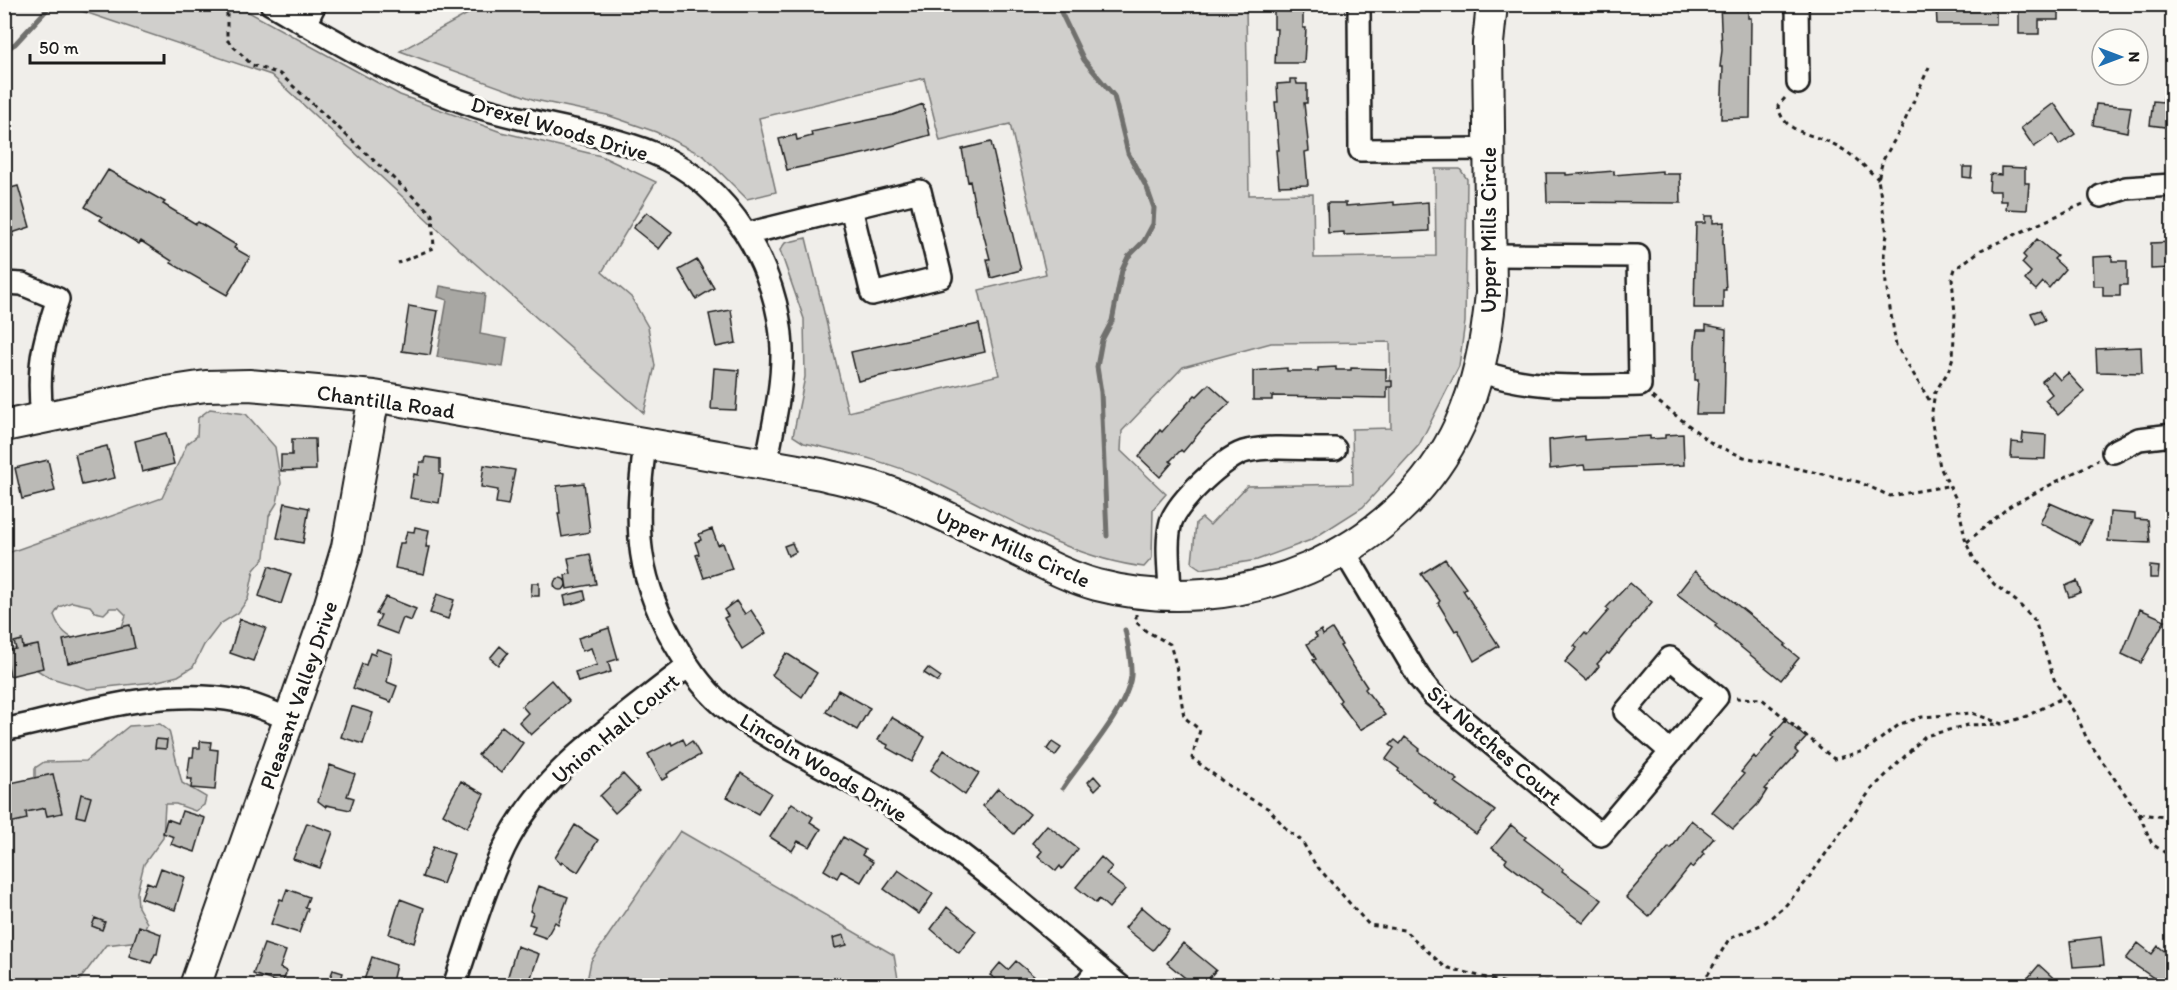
<svg xmlns="http://www.w3.org/2000/svg" width="2177" height="990" font-family="Itim,sans-serif">
<style>
.green{fill:#d0cfcc;stroke:#767674;stroke-width:1.5;fill-rule:evenodd}
.water{fill:#a8a7a3;stroke:#706f6d;stroke-width:1.5}
.lines{fill:none;stroke-linecap:round;stroke-linejoin:round}
.stream{stroke:#706f6d;stroke-width:5}
.building{fill:#bbbab6;stroke:#1c1c1c;stroke-width:1.5}
.street-casing{stroke:#1c1c1c;stroke-width:26}
.secondary-casing{stroke:#1c1c1c;stroke-width:34}
.path{stroke:#1c1c1c;stroke-width:3;stroke-dasharray:4.5 4.5;stroke-linecap:butt}
.street{stroke:#fdfcf7;stroke-width:21}
.secondary{stroke:#fdfcf7;stroke-width:30}
.labels{text-anchor:middle;stroke-width:6;stroke-linejoin:round;paint-order:stroke}
.street-label{font-size:22px;fill:#1c1c1c;stroke:#fdfcf7}
</style>
<rect width="100%" height="100%" fill="#f0eeea"/>
<filter id="ink" filterUnits="userSpaceOnUse"><feTurbulence type="fractalNoise" baseFrequency=".0167" numOctaves="2"/><feDisplacementMap in="SourceGraphic" scale="12" xChannelSelector="R" yChannelSelector="G"/><feConvolveMatrix kernelMatrix="1 2 1 2 8 2 1 2 1" color-interpolation-filters="sRGB"/></filter>
<g filter="url(#ink)">
<path class="green" d="M64,5H236L400,95L501,132L601,156L656,182L602,272L631,297L648,327L655,366L644,413L460,250L271,75Z
M484,5H1246L1249,195L1313,194L1314,258L1436,256L1435,169H1460L1467,179L1465,322L1459,366L1419,445L1363,507L1311,540L1257,560L1201,569L1192,563L1196,523L1202,518L1210,525L1247,486L1353,484L1352,429L1391,428L1390,342L1271,343L1183,367L1122,431L1121,451L1166,494L1153,509L1152,558L1144,567C1068,558 1001,513 932,481C891,462 848,453 804,443L793,436L805,377L804,319L780,250L785,243L806,238L848,412L999,375L979,290L1046,274L1010,124L940,141L924,78L759,118L776,192L747,199L704,156L656,132L607,115L535,100L400,51Z
M210,409L246,414L275,447L281,483L277,503L269,516L265,557L254,570L248,599L238,613L220,624L204,645L193,667L178,676L154,682L88,689L48,677L28,664L19,645L5,640V554L162,498L187,444L197,436L198,418ZM72,602L90,606L95,612L104,614L110,608H119L126,615L120,633C92,641 67,650 54,615L59,607Z
M160,724L169,731L182,783L206,797L204,805L195,811L176,804H165L163,838L144,864L137,892L138,907L147,923L139,941L106,945L76,985H5L4,812L13,818L35,783V768L44,762L86,761L129,726Z
M680,831L894,955L899,985L586,986L591,961Z"/>
<path class="water" d="M440,286L485,294L480,334L507,339L503,367L437,357L447,300L438,297Z"/>
<g class="lines">
<path class="stream" d="M1057,4L1084,60L1114,96L1128,153L1147,188L1154,208L1153,224L1144,241L1128,257L1122,270L1112,321L1102,340L1097,367L1101,392L1107,536
M4,50L15,44L52,4
M1063,788C1082,759 1127,710 1131,676C1132,661 1128,644 1125,630"/>
</g>
<path class="building" d="M1274,4H1303V28H1306L1304,63H1275L1277,29H1274Z
M1720,4H1748V18H1751L1750,118L1721,119L1723,67H1720L1722,50Z
M1936,4H1996V24H1937Z
M2019,4H2059V20H2039V34H2019Z
M1290,79H1296L1297,84H1307V103H1304L1309,151L1305,152L1308,185L1279,186L1276,150H1279L1275,102H1278L1277,84L1290,83Z
M2164,92L2172,93V138V128L2150,125L2153,101L2163,102Z
M2054,103L2075,134L2059,145L2053,134L2034,147L2021,128Z
M923,104L930,135L867,153L787,170L779,139L796,135L797,140L812,136L811,132L893,115Z
M2096,104L2131,107L2127,132L2093,125Z
M991,142L1021,270L991,278L987,259H990L978,213H976L970,181L968,182L962,149Z
M1963,167H1972L1971,178L1963,177Z
M2001,167L2025,168V183H2029L2027,210L2006,209L2007,201H2000V191H1989L1990,174L2001,175Z
M108,170L165,202L163,204L196,224L198,222L236,245L234,248L250,257L227,295L171,263L172,261L141,241L139,244L100,220L102,217L85,207Z
M1614,171V175L1662,171V174H1680L1681,203L1547,202L1546,173H1566V175Z
M18,186L30,227L12,233L13,236L4,238V190Z
M1394,202V205L1428,202L1429,231L1344,235V232L1328,233L1327,203H1346V206Z
M647,212L672,232L659,249L633,228Z
M1705,216H1713V223L1724,222L1723,241L1726,290H1723V308H1694L1696,223H1705Z
M2037,239L2057,256L2054,259L2065,269L2049,288L2043,282L2036,290L2025,280L2031,272L2022,263L2026,258L2023,255Z
M2172,242V268L2151,269V243Z
M2112,256V261H2127V285H2120V296H2103V286H2094L2093,257Z
M697,260L714,288L696,299L679,270Z
M409,306L438,311L430,355L402,351Z
M731,310L736,343L716,347L709,314Z
M2040,310L2045,320L2036,324L2031,313Z
M979,324L985,352L858,381L851,352Z
M1706,325L1726,329L1724,414H1696L1698,380H1695V346L1697,330H1706Z
M2141,347L2142,373L2097,372L2096,349Z
M2167,363L2172,364V390H2166Z
M1336,367V370H1351V368L1386,369V381H1392V387H1387V398L1272,396V400H1253V371L1287,368V371H1318V368Z
M714,368L739,370L736,410L711,409Z
M2053,372L2060,380L2068,373L2085,392L2058,415L2045,400L2052,394L2042,381Z
M1209,384L1230,403L1204,427L1183,452L1181,450L1170,461L1172,463L1160,477L1139,457L1160,430L1162,432L1195,395L1197,396Z
M166,433L174,464L142,472L135,441Z
M2023,433L2046,435L2045,459L2011,458L2012,442L2022,443Z
M1683,434L1684,465L1585,469L1584,465L1550,469L1549,440L1584,436V440L1650,436V439L1665,438V435Z
M292,439H315L316,470L281,471V455H292Z
M107,446L115,478L82,485L75,454Z
M426,457L440,459V474L443,475L439,503L410,498L414,474L418,475L420,462H425Z
M48,460L55,491L22,499L15,468Z
M484,465L515,470L508,505L496,503L498,490L481,487Z
M584,483L590,532L562,537L558,513H560L557,486Z
M285,503L309,508L303,543L277,538Z
M2050,503L2091,521L2080,544L2040,523Z
M2110,512L2135,514V519L2148,520L2150,543L2108,541Z
M415,527L429,530L426,547H430L424,574L395,568L400,543H404L407,531L414,532Z
M712,529L718,545L723,543L732,569L704,578L696,555L699,554L695,542L701,540L699,534Z
M792,543L796,552L788,556L784,546Z
M590,554L596,584L567,589L565,575L571,574L568,558Z
M1445,559L1466,588L1463,590L1499,646L1474,661L1458,630L1455,631L1438,603L1440,601L1421,574Z
M269,566L291,574L281,604L259,596Z
M2150,566L2159,567L2158,578H2150Z
M1695,571L1786,644L1784,646L1799,658L1781,680L1715,626L1717,624L1677,594Z
M554 584a6 6 0 1 1 12 0a6 6 0 1 1-12 0Z
M2077,581L2081,592L2069,597L2065,586Z
M532,583H539V596H531Z
M1630,583L1652,602L1609,654L1607,653L1597,664L1599,666L1587,681L1565,662L1577,648L1574,646L1585,633L1587,635L1609,610L1606,608Z
M584,591L586,600L566,605L564,596Z
M437,594L454,600L448,619L430,613Z
M386,597L416,609L411,621L403,618L397,634L376,626L381,615L376,614Z
M736,601L745,614L751,610L766,633L742,649L724,618L728,616L724,610Z
M2140,609L2165,620L2141,663L2122,654Z
M240,619L266,628L253,661L230,653Z
M130,625L135,648L68,663L63,640Z
M609,628L618,659L608,662L611,672L578,682L575,672L597,665L591,648L582,651L578,638Z
M1332,629L1342,645L1340,646L1367,687L1365,689L1385,715L1360,730L1339,702L1341,700L1313,660L1316,659L1307,644L1317,637L1315,634L1321,630L1323,635Z
M22,640L23,648L38,645L43,668L10,676L5,651L16,649L14,642Z
M500,646L508,653L498,665L490,658Z
M377,649L392,654L387,682L397,686L391,702L353,688L362,664L366,665L370,653L375,655Z
M786,653L817,673L802,697L772,675Z
M928,668L941,677L938,682L924,673Z
M551,680L569,701L531,735L519,722L528,713L522,706Z
M838,690L870,708L857,730L826,712Z
M351,706L373,713L363,744L341,737Z
M891,717L925,737L912,762L887,748L888,745L878,740Z
M1785,720L1806,738L1795,750L1798,753L1765,789L1767,790L1758,804L1733,829L1712,812L1744,774L1741,772L1754,756L1756,759L1774,737L1772,735Z
M502,726L523,743L501,773L478,755Z
M1405,737L1420,749L1418,751L1458,780L1455,782L1495,811L1476,834L1434,803L1436,801L1398,771L1399,769L1386,759L1394,748L1390,745L1395,740L1400,744Z
M156,739L167,740L166,749L155,748Z
M683,739L686,745L692,741L700,755L667,774L668,777L662,780L648,754L671,742L672,745Z
M200,741L211,742L210,749L218,750L215,790L191,788L192,779H187L190,757H193L194,748H200Z
M1052,742L1061,748L1055,756L1047,749Z
M944,750L979,773L965,795L931,770Z
M330,765L355,774L347,796L354,798L350,810L326,805V807L318,801Z
M741,773L771,793L758,814L727,797Z
M53,774L62,813L47,816L45,808L26,812L27,819L5,824L4,782L6,784Z
M623,774L639,791L615,813L600,796Z
M1094,776L1101,784L1095,790L1088,782Z
M461,781L484,794L467,828L443,814Z
M998,788L1030,814L1014,834L983,806Z
M81,794L91,797L85,818L76,816Z
M792,803L813,817L810,822L821,829L810,847L798,841L792,851L770,837Z
M182,811L205,818L195,852L171,844L174,837L163,833L167,819L178,823Z
M1691,820L1714,838L1702,852L1704,854L1692,868L1690,866L1649,917L1626,897L1669,847L1671,849Z
M307,823L333,832L320,868L293,859Z
M575,825L598,840L578,872L562,862L561,864L555,858Z
M1047,825L1078,849L1062,869L1060,866L1056,871L1038,856L1042,851L1032,843Z
M1511,825L1526,837L1524,839L1563,869L1562,871L1602,900L1583,923L1541,892L1542,890L1505,862L1507,859L1492,848Z
M843,837L865,850L862,855L873,862L861,882L841,871L837,878L824,870Z
M433,847L454,854L443,884L422,877Z
M1101,857L1112,867L1106,874L1125,889L1109,908L1099,899L1096,903L1076,887Z
M161,868L185,877L175,910L141,898L147,882L155,885Z
M898,870L933,894L919,914L884,889Z
M539,886L568,897L558,924L555,922L546,938L532,933L535,926L529,924L533,913L530,911Z
M287,889L309,897L305,907L308,908L299,933L271,924L280,899L283,900Z
M400,899L424,908L414,943L389,934Z
M947,907L976,931L959,953L931,929Z
M1142,907L1169,930L1153,950L1125,928Z
M95,918L105,922L102,930L92,926Z
M139,926L161,934L157,954H155L151,963L129,956Z
M844,935L847,945L835,948L833,938Z
M2101,937L2104,965L2073,967L2070,941Z
M1183,943L1216,970L1202,986L1189,981L1167,963Z
M2138,943L2152,954L2158,946L2172,957V974L2164,985L2126,959Z
M264,944L286,951L280,968L287,971L282,984L253,974Z
M517,946L539,954L528,986H505Z
M372,957L396,965L391,986H362Z
M1016,961L1035,977L1027,986H995L998,981L990,975L1000,963L1008,970Z
M2039,965L2059,983L2057,986H2021Z
M333,970L343,973L339,986H327Z"/>
<g class="lines">
<g class="street-casing">
<path id="street" d="M271,4C337,42 404,83 478,107C535,125 597,131 653,153C729,183 779,269 782,348C783,387 773,426 766,465
M1359,4L1360,150L1488,149
M1797,4L1798,83
M305,24L315,4
M2101,196L2126,188L2172,185
M746,234L851,208L872,294L941,277L920,191L851,208
M4,283L22,284L58,299C42,346 37,368 42,418
M1479,371C1533,390 1583,386 1640,385L1638,256L1491,255
M645,445C634,529 635,580 681,654C695,677 715,702 738,717C796,757 861,783 918,823C989,872 1054,931 1120,986
M2113,452L2139,439L2172,435
M1344,551L1420,679L1433,695L1601,835L1717,697L1670,658L1625,712L1671,752
M1170,596C1170,573 1165,544 1171,522C1178,501 1226,455 1247,451C1274,445 1307,450 1335,449
M4,730C79,714 160,686 238,701C255,704 273,713 290,719
M454,986C470,940 483,892 504,848C542,769 622,719 688,666
M1084,986L1099,968"/>
</g>
<g class="secondary-casing">
<path id="secondary" d="M4,426L166,392L206,386L249,385L374,396L821,474C840,479 860,482 878,488C921,502 961,525 1002,543C1034,558 1064,576 1097,585C1236,621 1398,559 1460,424C1479,382 1487,338 1491,293L1488,43L1492,4
M195,986L329,607L347,547L374,396"/>
</g>
<path class="path" d="M227,4V40L252,65L280,74L432,214L434,248L398,263
M1929,67L1902,127L1883,160L1878,179L1887,234L1884,255L1886,284L1896,345L1931,403
M1785,98L1778,106C1783,132 1808,133 1829,142C1848,150 1863,165 1878,179
M2083,204L1981,250L1955,269L1952,278L1955,314L1953,357L1948,372L1935,392L1931,418L1940,467L1958,503L1966,543L1975,561L1994,584L2016,601L2035,621L2054,679L2064,697L2077,716L2087,739L2139,814L2165,817L2172,813
M1652,397L1714,445L1744,457L1859,482L1890,496L1947,486
M1967,542L2010,506L2098,460
M1136,614V622L1146,631L1170,644L1176,665L1184,717L1200,730L1192,758L1233,789L1269,809L1288,831L1302,841L1315,864L1369,925L1404,930L1445,967L1513,985L1553,981L1564,986
M1736,698L1762,699L1834,759L1865,751L1900,724L1922,717L1972,713L2002,724L2025,717L2064,697
M2139,814L2152,844L2172,857
M1693,986L1707,976L1729,939L1763,924L1785,906L1805,883L1870,791L1925,736L1968,725L2002,724"/>
<use href="#street" class="street"/>
<use href="#secondary" class="secondary"/>
</g>
</g>
<g class="labels">
<g class="street-label">
<text transform="translate(560 128) rotate(16)" y="8">Drexel Woods Drive</text>
<text transform="translate(1488 230) rotate(-90)" y="8">Upper Mills Circle</text>
<text transform="translate(386 401) rotate(8)" y="8">Chantilla Road</text>
<text transform="translate(1013 547) rotate(24)" y="8">Upper Mills Circle</text>
<text transform="translate(298 695) rotate(-71)" y="8">Pleasant Valley Drive</text>
<text transform="translate(615 728) rotate(-40)" y="8">Union Hall Court</text>
<text transform="translate(1495 745) rotate(41)" y="8">Six Notches Court</text>
<text transform="translate(824 767) rotate(31)" y="8">Lincoln Woods Drive</text>
</g>
</g>
<rect width="2177" height="990" fill="none" stroke="#fdfcf7" stroke-width="24"/>
<rect x="12" y="12" width="2153" height="966" fill="none" stroke="#1c1c1c" stroke-width="2" filter="url(#ink)"/>
<g transform="translate(2120 57) rotate(90)"><circle r="28" fill="#fdfcf7" stroke="#a3a29f" stroke-width="1.5"/>
<path d="M0-4.5L10 22L0 15L-10 22Z" fill="#1f6fb2"/>
<text y="-9" font-size="16" font-weight="bold" text-anchor="middle" fill="#1c1c1c">N</text>
</g>
<path d="M30 54v9h134v-9" fill="none" stroke="#1c1c1c" stroke-width="3"/>
<text x="39" y="54" font-size="18" fill="#1c1c1c" stroke="#fdfcf7" stroke-width="4.5" paint-order="stroke">50 m</text>
</svg>
